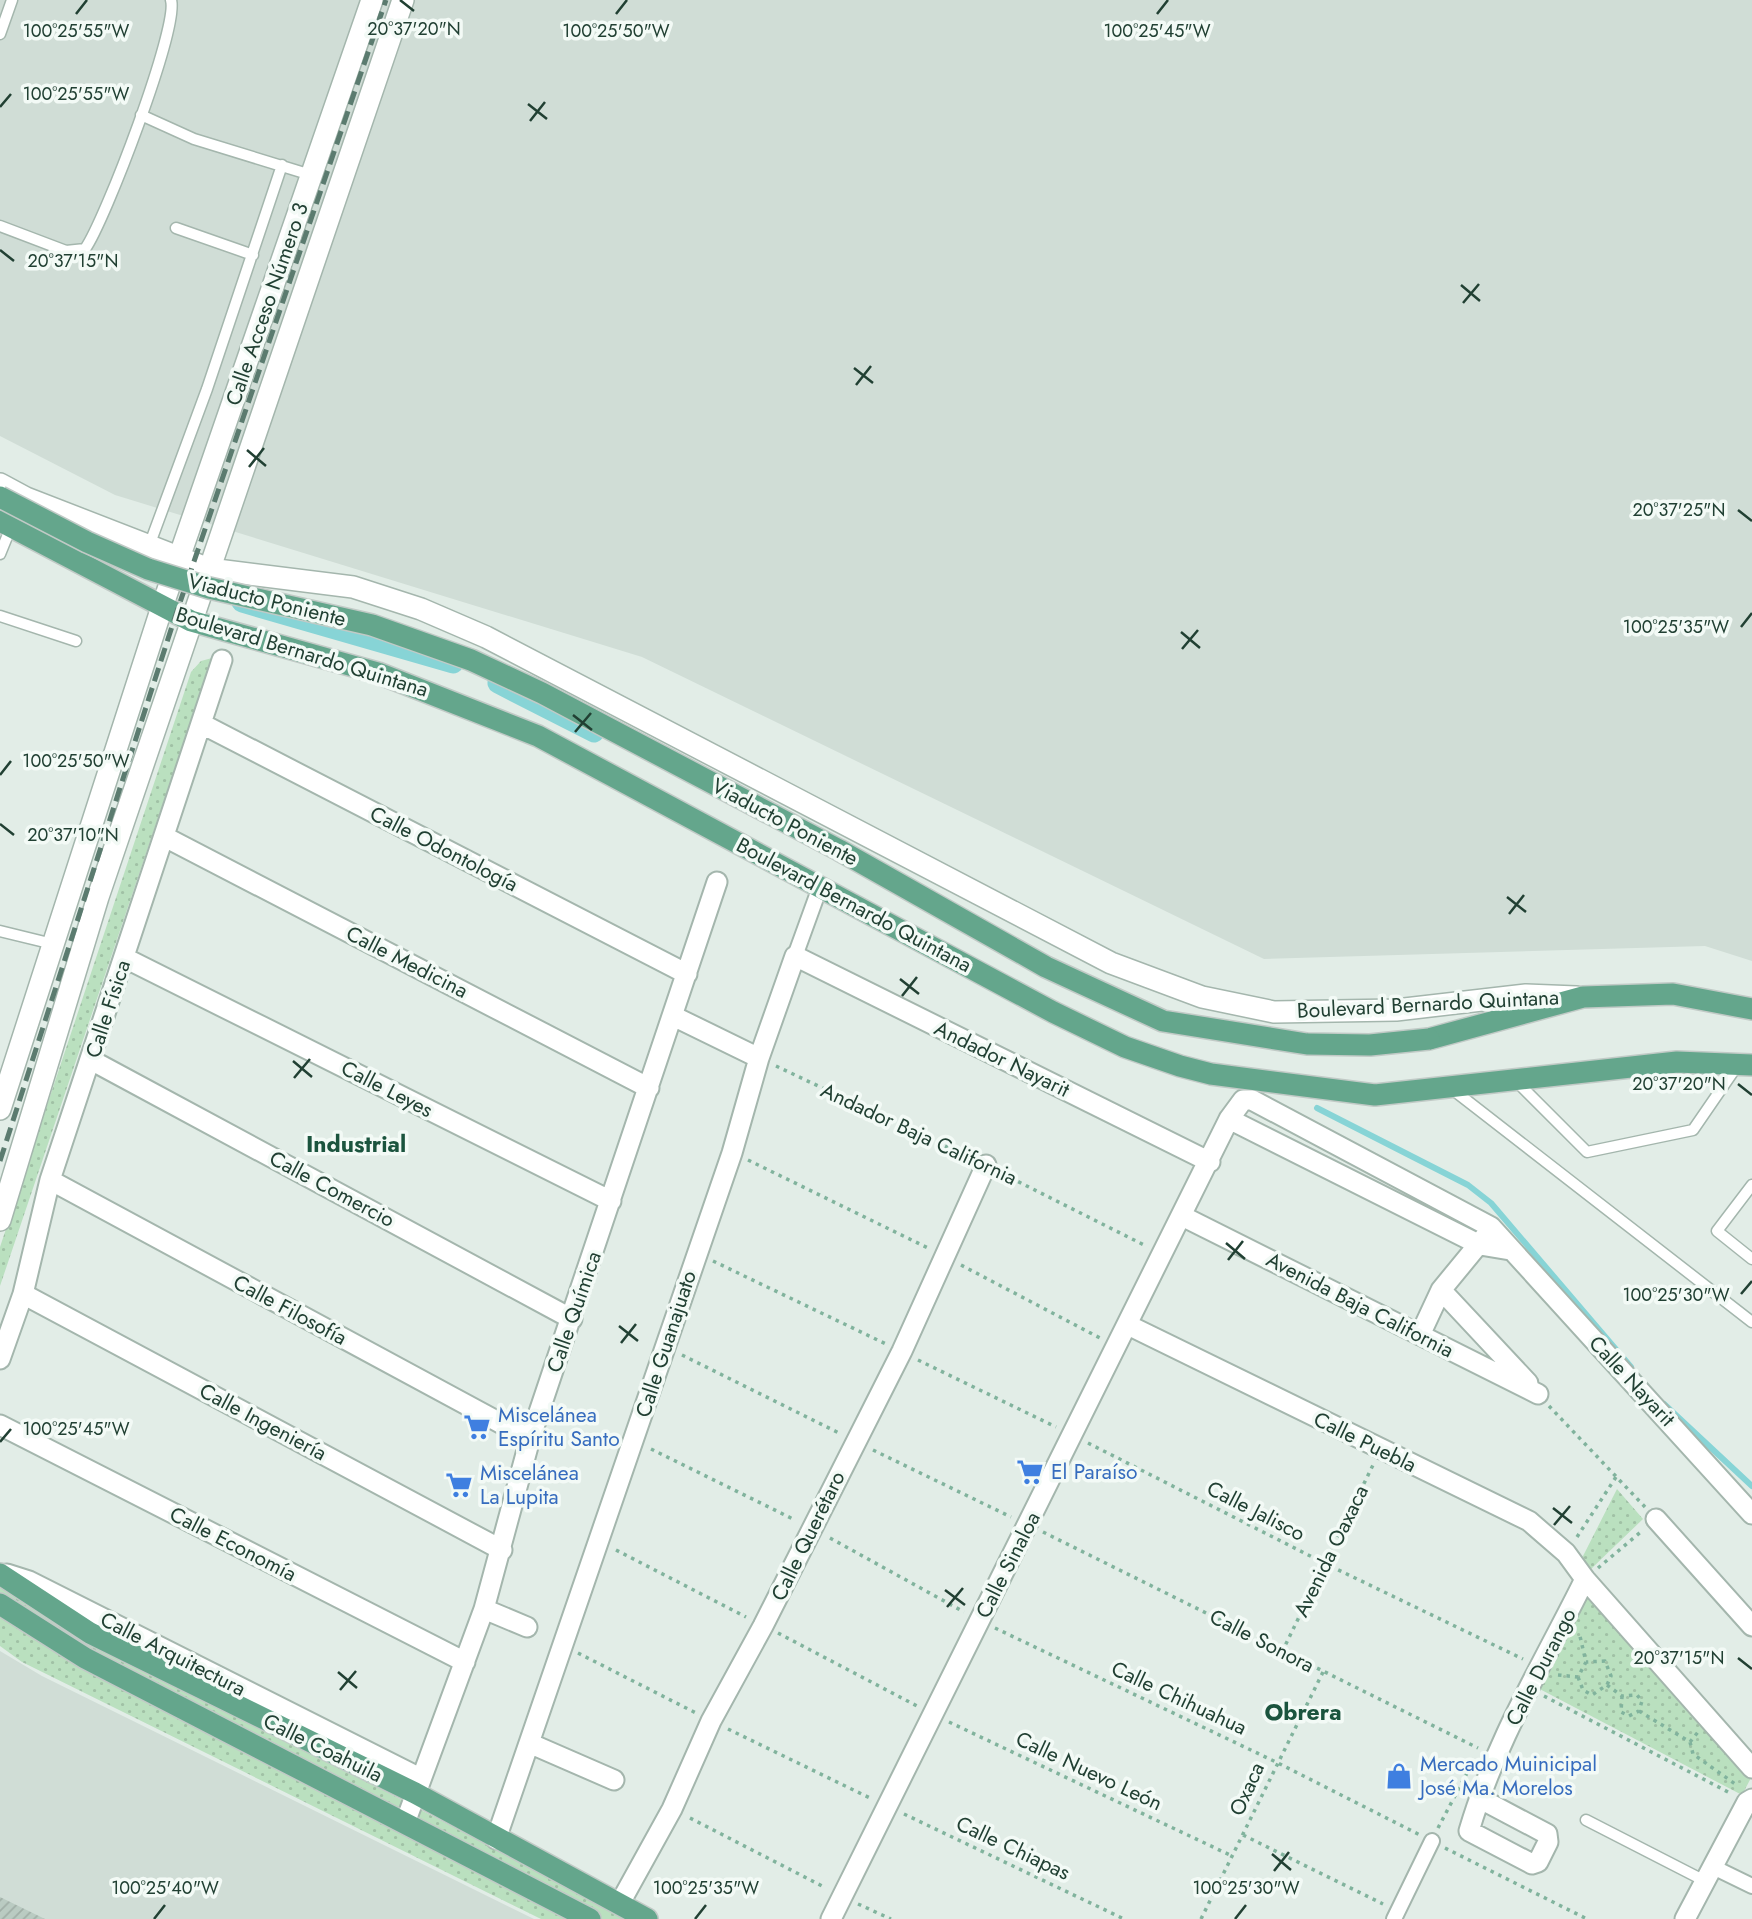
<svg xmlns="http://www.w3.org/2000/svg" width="1752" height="1919" font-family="Jost,sans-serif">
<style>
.built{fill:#d0ddd6}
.park{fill:url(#park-dots)}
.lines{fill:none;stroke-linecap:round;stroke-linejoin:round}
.stream{stroke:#87d4d6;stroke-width:6}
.canal{stroke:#87d4d6;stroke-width:21}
.building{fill:url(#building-hatch)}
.service-casing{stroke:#a4b6ad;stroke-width:13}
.pedestrian-casing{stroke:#a4b6ad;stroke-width:18}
.minor-casing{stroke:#a4b6ad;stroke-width:23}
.tertiary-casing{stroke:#a4b6ad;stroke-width:24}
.primary-casing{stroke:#c1cac6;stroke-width:24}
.path{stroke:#81b39d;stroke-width:3.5;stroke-dasharray:3.5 5;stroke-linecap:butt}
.service{stroke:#fff;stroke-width:10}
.pedestrian{stroke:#fff;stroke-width:14}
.minor{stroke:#fff;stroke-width:19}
.tertiary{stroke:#fff;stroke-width:21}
.primary{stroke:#64a68c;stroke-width:21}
.rail{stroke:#5b7b6f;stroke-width:5;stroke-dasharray:14 7;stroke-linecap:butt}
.primary-bridge-casing{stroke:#c1cac6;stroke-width:24;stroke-linecap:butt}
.primary-bridge{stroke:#64a68c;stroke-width:21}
.ticks{fill:none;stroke:#214033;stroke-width:2.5}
.labels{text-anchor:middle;stroke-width:7;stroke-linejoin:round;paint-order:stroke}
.street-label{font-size:21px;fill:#214033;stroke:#f3faf6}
.shop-label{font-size:21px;fill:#366cbe;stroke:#f3faf6;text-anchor:start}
.neighbourhood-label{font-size:23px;font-weight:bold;fill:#1b543e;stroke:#f3faf6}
.ticks-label{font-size:18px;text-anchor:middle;fill:#214033;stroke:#f3faf6;stroke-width:7;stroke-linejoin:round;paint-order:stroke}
</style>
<defs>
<pattern id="park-dots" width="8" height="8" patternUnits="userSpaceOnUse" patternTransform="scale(1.75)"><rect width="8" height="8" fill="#bae0bf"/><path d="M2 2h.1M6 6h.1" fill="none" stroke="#a0c1a5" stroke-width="1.8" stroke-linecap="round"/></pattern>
<pattern id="building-hatch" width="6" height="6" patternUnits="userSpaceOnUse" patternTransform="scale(1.75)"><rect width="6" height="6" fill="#bacbc2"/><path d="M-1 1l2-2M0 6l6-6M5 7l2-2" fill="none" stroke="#a0afa7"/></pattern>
</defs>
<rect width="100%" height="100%" fill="#e2ede7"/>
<path class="built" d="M0,0H1752V961L1705,946L1264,959L642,657L115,495L0,436Z
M0,1651L42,1676L534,1919H0Z"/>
<path class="park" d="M212,658L0,1286V1247L191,672L201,661Z
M1617,1489L1643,1519L1591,1569L1582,1558Z
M0,1577L57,1620L630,1919H541L22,1662L0,1646Z
M1581,1587L1752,1776L1742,1795L1532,1685Z"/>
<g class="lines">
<path class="stream" d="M1317,1108L1468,1185L1491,1203L1631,1367
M1664,1404L1752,1486"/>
<path class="canal" d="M242,602L453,663
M498,683L594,732"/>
</g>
<path class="building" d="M0,1897L45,1919H0Z"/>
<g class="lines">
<g class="service-casing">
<path id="service" d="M0,34L12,0
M141,115L194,139L311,175
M0,226L66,251L85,249C105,221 179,27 171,0
M176,228L253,255
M149,546L207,389L282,165
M0,554L11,527
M0,616L76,641
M0,931L53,944
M1516,1081L1587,1152L1693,1130L1737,1066
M1452,1089L1752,1322
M1752,1185L1717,1231L1752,1259
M1586,1820L1705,1881"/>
</g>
<g class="pedestrian-casing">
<path id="pedestrian" d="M795,956L820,887
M1711,1866L1752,1886
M1394,1919L1432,1841"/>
</g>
<g class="minor-casing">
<path id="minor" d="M202,724L687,974
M165,837L649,1088
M125,958L611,1201
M673,1016L759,1058
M91,1060L572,1319
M1229,1119L1480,1245L1510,1250
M50,1180L530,1439
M1182,1216L1538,1394
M1441,1290L1528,1383
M23,1294L502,1550
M1128,1325L1529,1521L1566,1553L1585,1579L1752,1768
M1420,1335L1441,1290L1487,1234
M0,1359L23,1294L50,1180L222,660
M0,1425L465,1662
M1656,1519L1752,1626
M7,1574L29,1581L420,1778
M484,1609L527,1627
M529,1743L614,1780
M1479,1798L1547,1834L1548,1842L1538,1862L1532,1864L1469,1831C1495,1742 1544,1662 1585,1579
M405,1823L484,1609L530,1439L717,882
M496,1839L732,1153L759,1058L795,956L1210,1162
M620,1903L672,1809L711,1721L763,1626L902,1351L986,1165
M831,1919L1229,1119L1243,1100H1252L1491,1227L1752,1514
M1685,1919L1747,1802L1752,1799"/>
</g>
<g class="tertiary-casing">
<path id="tertiary" d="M0,484L26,498L209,569L353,587L421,609L486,637L1111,963L1202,997L1274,1012L1396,1010L1526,995L1576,997
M0,1109L162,607L372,0
M0,1220L98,897L403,0"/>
</g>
<g class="primary-casing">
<path id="primary" d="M0,521L191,621L378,673L538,736L1053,1012L1125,1047L1180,1066L1211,1074L1375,1095L1677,1062L1752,1065
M1429,1039L1583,997L1673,994L1752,1009
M0,1574L90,1633L415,1793L647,1919
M0,1604L85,1658L590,1919"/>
</g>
<path class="path" d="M776,1066L968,1157
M748,1160L930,1249
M1003,1174L1146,1246
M713,1261L886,1344
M961,1265L1100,1338
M682,1355L841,1434
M918,1360L1056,1427
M1549,1406L1645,1507
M1088,1443L1324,1563L1523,1659
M651,1449L795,1520
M873,1450L1011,1517
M1043,1532L1478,1748
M1577,1537L1616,1477
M830,1538L964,1612
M616,1550L746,1617
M1598,1568L1643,1530
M995,1628L1276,1762L1420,1835
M778,1633L917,1706
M1282,1652L1373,1465
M578,1653L696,1713
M1558,1675L1578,1677L1586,1662L1579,1632
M1578,1677L1583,1690L1592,1695L1607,1685L1611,1676L1605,1661L1586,1662
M1607,1685L1622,1696L1637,1695L1642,1701L1639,1711L1629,1716L1621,1712L1622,1696
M1544,1696L1730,1793
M1639,1711L1690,1742L1698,1732
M949,1722L1232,1856
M728,1729L872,1799
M1690,1742L1693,1754L1738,1786
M904,1814L1124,1919
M690,1818L826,1888
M1438,1828L1467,1773
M1243,1835L1383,1904
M1445,1848L1587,1919
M858,1904L891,1919
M1201,1919L1323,1672"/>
<use href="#service" class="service"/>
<use href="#pedestrian" class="pedestrian"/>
<use href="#minor" class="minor"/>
<use href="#tertiary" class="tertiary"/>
<use href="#primary" class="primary"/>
<path class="rail" d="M0,1161L176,614L386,0"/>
<g class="primary-bridge-casing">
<path id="primary-bridge" d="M0,497L87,542L148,569L209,588L372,625L471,660L542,693L839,850L1046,967L1163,1021L1307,1044L1370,1045L1429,1039"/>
</g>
<use href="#primary-bridge" class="primary-bridge"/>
</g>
<path class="ticks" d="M400,0L414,11M76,14L87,0M616,14L627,0M1157,14L1168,0M528,104L547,119M0,107L11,94M530,121L545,102M0,250L14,261M1461,285L1480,301M1463,303L1479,284M854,368L873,383M856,385L871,366M247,450L266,466M249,467L264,448M1738,510L1752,521M1741,627L1752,613M1181,632L1200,648M1182,649L1198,630M573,715L592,730M575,732L591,713M0,775L11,761M0,824L14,835M1507,897L1526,912M1509,914L1524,895M900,979L919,994M902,996L917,977M293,1061L312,1077M294,1078L310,1059M1738,1084L1752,1095M1226,1243L1245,1259M1228,1260L1243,1241M1741,1294L1752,1281M619,1326L638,1341M621,1343L636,1324M0,1442L11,1429M1553,1508L1572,1523M1554,1525L1570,1506M945,1590L965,1605M947,1607L963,1588M1738,1658L1752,1669M338,1672L357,1688M340,1690L356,1671M1272,1854L1291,1870M1274,1871L1289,1852M154,1919L165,1905M695,1919L706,1905M1235,1919L1246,1905"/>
<defs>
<g id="supermarket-bare" transform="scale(2.1)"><path d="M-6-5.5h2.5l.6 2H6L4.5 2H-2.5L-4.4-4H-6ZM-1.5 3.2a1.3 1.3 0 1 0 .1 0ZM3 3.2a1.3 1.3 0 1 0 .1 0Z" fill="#3f7fe0" stroke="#f3faf6" stroke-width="2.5" paint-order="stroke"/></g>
<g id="shop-bare" transform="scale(2.1)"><path d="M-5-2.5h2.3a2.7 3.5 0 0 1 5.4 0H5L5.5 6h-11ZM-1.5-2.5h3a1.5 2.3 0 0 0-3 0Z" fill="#3f7fe0" stroke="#f3faf6" stroke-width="2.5" paint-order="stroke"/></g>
</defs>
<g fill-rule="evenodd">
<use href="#supermarket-bare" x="477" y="1427"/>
<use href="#supermarket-bare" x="1030" y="1472"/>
<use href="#supermarket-bare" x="459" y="1485"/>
<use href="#shop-bare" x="1399" y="1776"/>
</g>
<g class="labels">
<g class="street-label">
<text transform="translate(267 304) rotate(-71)" y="7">Calle Acceso Número 3</text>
<text transform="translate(267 600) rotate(14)" y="7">Viaducto Poniente</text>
<text transform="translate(302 652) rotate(17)" y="7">Boulevard Bernardo Quintana</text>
<text transform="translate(785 822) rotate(28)" y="7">Viaducto Poniente</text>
<text transform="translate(444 849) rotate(27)" y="7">Calle Odontología</text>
<text transform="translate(854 905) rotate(28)" y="7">Boulevard Bernardo Quintana</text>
<text transform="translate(407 962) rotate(27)" y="7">Calle Medicina</text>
<text transform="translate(1428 1004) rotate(-3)" y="7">Boulevard Bernardo Quintana</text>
<text transform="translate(108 1009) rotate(-72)" y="7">Calle Física</text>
<text transform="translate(1002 1059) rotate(26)" y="7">Andador Nayarit</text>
<text transform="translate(387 1089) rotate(27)" y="7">Calle Leyes</text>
<text transform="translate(919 1134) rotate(25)" y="7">Andador Baja California</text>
<text transform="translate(332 1189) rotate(28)" y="7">Calle Comercio</text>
<text transform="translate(1360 1305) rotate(27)" y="7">Avenida Baja California</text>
<text transform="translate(290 1310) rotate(28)" y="7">Calle Filosofía</text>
<text transform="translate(574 1312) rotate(-71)" y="7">Calle Química</text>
<text transform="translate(666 1344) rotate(-72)" y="7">Calle Guanajuato</text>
<text transform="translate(1632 1381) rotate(47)" y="7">Calle Nayarit</text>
<text transform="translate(263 1422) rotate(28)" y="7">Calle Ingeniería</text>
<text transform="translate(1365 1442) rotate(26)" y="7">Calle Puebla</text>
<text transform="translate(1256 1511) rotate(27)" y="7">Calle Jalisco</text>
<text transform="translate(808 1536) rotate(-64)" y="7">Calle Querétaro</text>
<text transform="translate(233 1544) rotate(27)" y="7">Calle Economía</text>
<text transform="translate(1331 1551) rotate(-64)" y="7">Avenida Oaxaca</text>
<text transform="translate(1008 1565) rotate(-63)" y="7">Calle Sinaloa</text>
<text transform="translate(1262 1641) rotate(27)" y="7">Calle Sonora</text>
<text transform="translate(173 1654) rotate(27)" y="7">Calle Arquitectura</text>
<text transform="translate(1541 1667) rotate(-63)" y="7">Calle Durango</text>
<text transform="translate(1179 1698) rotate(25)" y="7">Calle Chihuahua</text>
<text transform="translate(323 1748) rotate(26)" y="7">Calle Coahuila</text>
<text transform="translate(1089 1771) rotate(25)" y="7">Calle Nuevo León</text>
<text transform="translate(1247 1789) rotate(-66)" y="7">Oxaca</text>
<text transform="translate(1013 1848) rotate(25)" y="7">Calle Chiapas</text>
</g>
<g class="shop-label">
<text x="498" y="1422">Miscelánea<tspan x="498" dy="24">Espíritu Santo</tspan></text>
<text x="1051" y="1479">El Paraíso</text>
<text x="480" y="1480">Miscelánea<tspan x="480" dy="24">La Lupita</tspan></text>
<text x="1420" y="1771">Mercado Muinicipal<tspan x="1420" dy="24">José Ma. Morelos</tspan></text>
</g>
<g class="neighbourhood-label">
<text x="356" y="1152">Industrial</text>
<text x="1303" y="1720">Obrera</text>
</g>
</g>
<g class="ticks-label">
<text x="414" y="35">20°37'20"N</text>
<text x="616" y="37">100°25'50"W</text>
<text x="1157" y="37">100°25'45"W</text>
<text x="76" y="37">100°25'55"W</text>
<text x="76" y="100">100°25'55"W</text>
<text x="73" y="267">20°37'15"N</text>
<text x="1679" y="516">20°37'25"N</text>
<text x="1676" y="633">100°25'35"W</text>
<text x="76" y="767">100°25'50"W</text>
<text x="73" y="841">20°37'10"N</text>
<text x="1679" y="1090">20°37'20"N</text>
<text x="1676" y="1301">100°25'30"W</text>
<text x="76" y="1435">100°25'45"W</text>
<text x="1679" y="1664">20°37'15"N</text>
<text x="165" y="1894">100°25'40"W</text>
<text x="706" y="1894">100°25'35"W</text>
<text x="1246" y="1894">100°25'30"W</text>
</g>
</svg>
